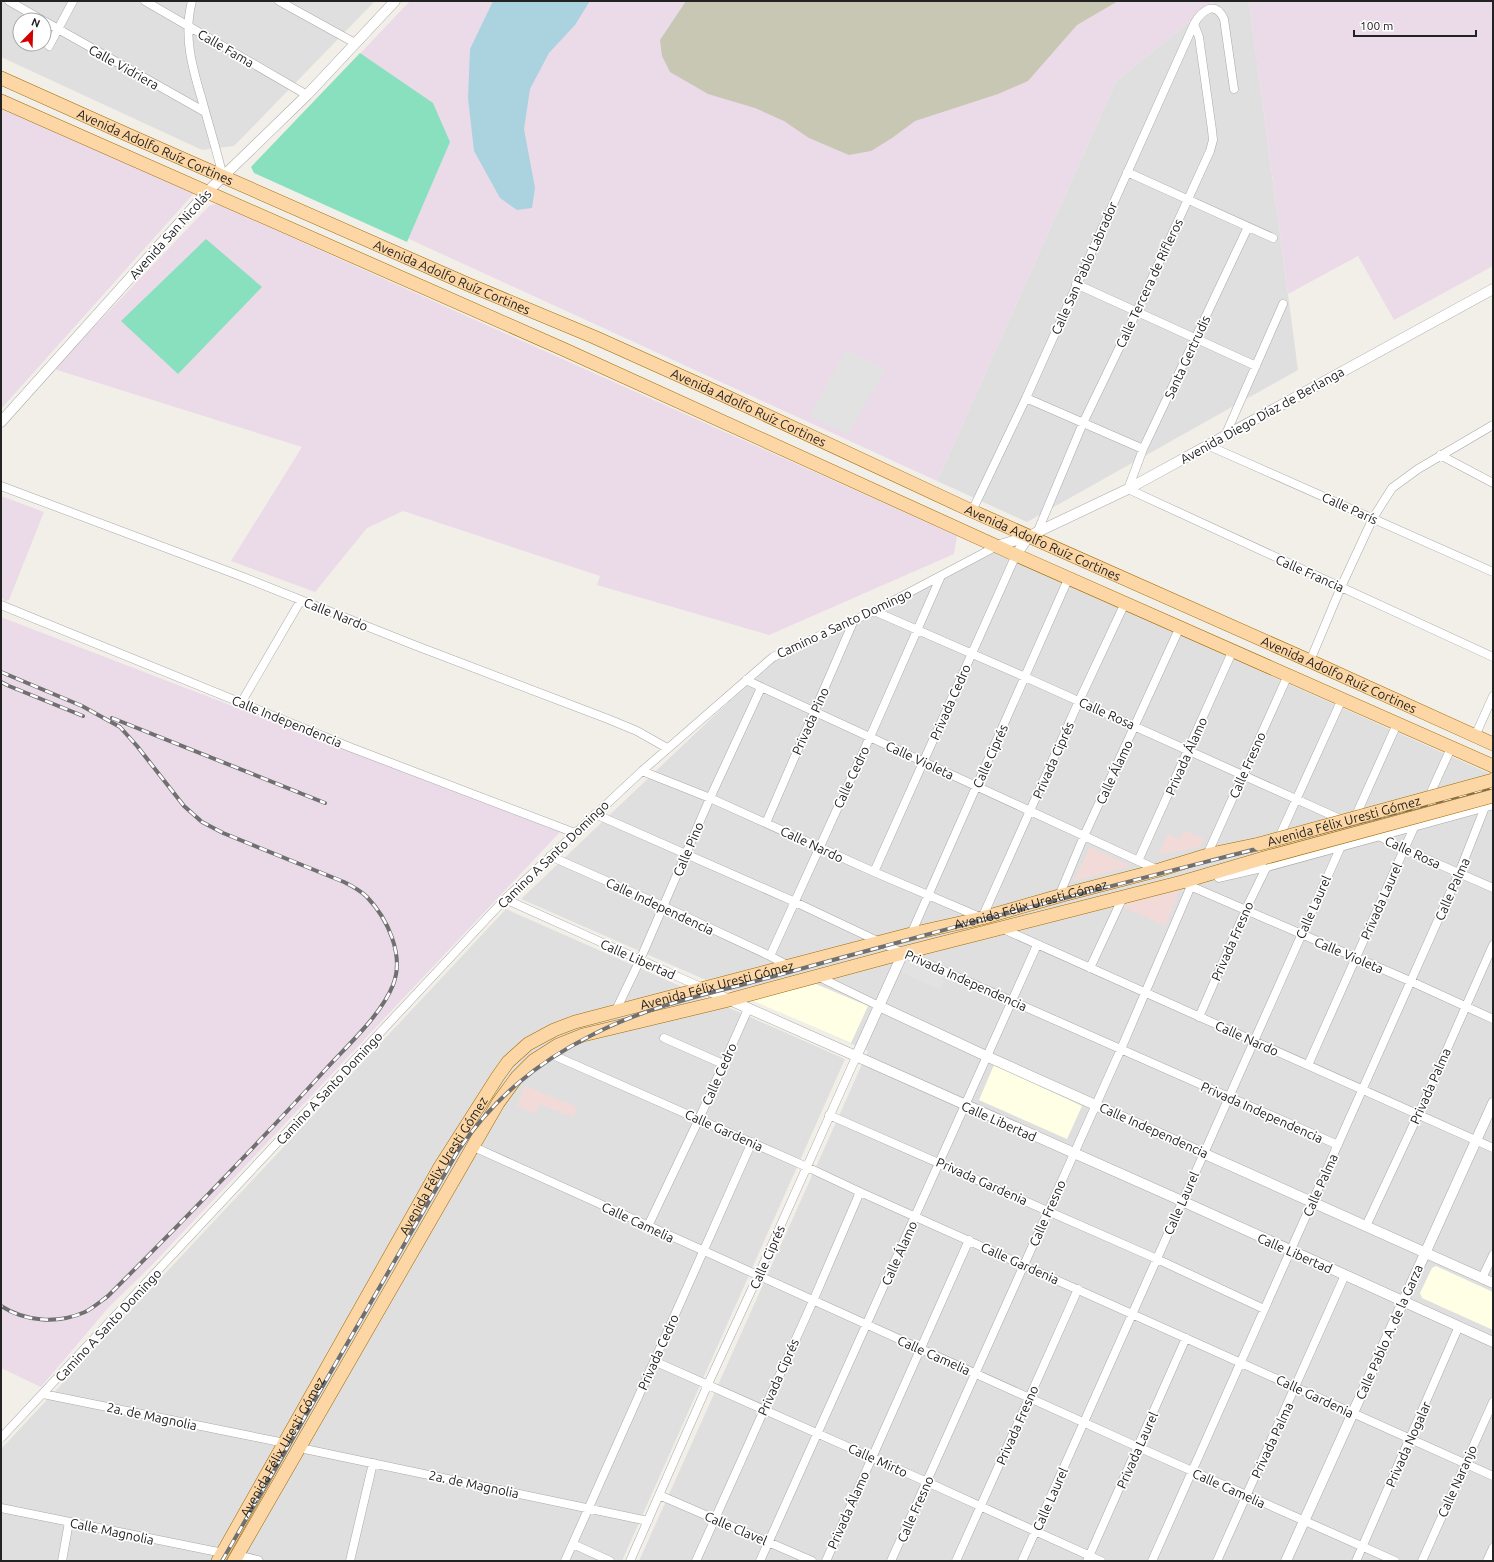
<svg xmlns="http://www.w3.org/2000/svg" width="1494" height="1562" font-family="Ubuntu,sans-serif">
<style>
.residential{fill:#e0dfdf;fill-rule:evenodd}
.commercial{fill:#f2dad9}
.industrial{fill:#ebdbe8}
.education{fill:#ffffe5}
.construction{fill:#c7c7b4}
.pitch{fill:#88e0be}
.parking{fill:#e2e2e2}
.water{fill:#aad3df}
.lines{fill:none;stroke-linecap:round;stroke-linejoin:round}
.minor-casing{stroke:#a9a9a9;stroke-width:9}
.tertiary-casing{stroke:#a9a9a9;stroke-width:11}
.primary-casing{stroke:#a06b00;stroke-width:14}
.minor{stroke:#fff;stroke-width:8}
.tertiary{stroke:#fff;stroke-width:10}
.primary{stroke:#fcd6a4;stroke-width:13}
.rail-casing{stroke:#707070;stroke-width:4}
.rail{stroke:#fff;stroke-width:2.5;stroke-dasharray:8;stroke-linecap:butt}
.primary-bridge-casing{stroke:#a06b00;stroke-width:14;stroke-linecap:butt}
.primary-bridge{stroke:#fcd6a4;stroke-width:13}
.labels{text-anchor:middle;stroke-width:3.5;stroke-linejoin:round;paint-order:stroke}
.street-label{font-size:13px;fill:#222;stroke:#fff}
</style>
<rect width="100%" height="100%" fill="#f2efe9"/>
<path class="residential" d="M1,1H375L234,146L202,150L1,57ZM20,20H44V44H20Z
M1215,1H1249L1298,370L1027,522L937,481L1116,81Z
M990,551L1493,775V1561H639L868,1051L521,899L777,656Z
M506,909L845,1059L622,1561H1V1449Z"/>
<path class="commercial" d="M1184,830L1205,839L1199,847L1158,855L1168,834L1180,840Z
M1090,847L1131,866L1074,881Z
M1181,886L1165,926L1122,906L1126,899Z
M525,1086L577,1107L573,1117L539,1104L535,1114L517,1106Z"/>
<path class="industrial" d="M410,1H1215L1116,81L937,481L252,167Z
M1249,1H1493V266L1394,320L1358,256L1288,294Z
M1,106L196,191L1,409Z
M217,204L957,536L954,554L769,635L597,585L600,576L403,511L367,528L315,592L231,561L302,447L54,369L210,205Z
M1,496L44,512L9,600L5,601L1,597Z
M1,617L560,832L151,1266L108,1308L41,1387L1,1368Z"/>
<path class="education" d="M816,984L868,1006L851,1043L751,1000Z
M994,1065L1082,1106L1067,1139L979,1100Z
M1436,1266L1493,1292V1330L1422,1298L1420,1293L1432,1268Z"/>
<path class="construction" d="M686,1H1118L1077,25L1028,81L998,94L915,121L892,138L871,151L849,155L809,138L784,121L755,108L708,94L670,72L662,56L660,40Z"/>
<path class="pitch" d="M360,53L433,103L450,142L407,242L254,173L251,167Z
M206,239L262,287L178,374L121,321Z"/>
<path class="parking" d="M846,349L885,370L848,435L810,416Z
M905,958L946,975L940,990L899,971Z"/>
<path class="water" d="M493,1H590L575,25L549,53L530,89L524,129L535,188L532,208L517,210L500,198L474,151L468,98L470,49Z"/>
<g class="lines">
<g class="minor-casing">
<path id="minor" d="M9,1L42,20
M145,1L307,95
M192,1C183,35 192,67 202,100C209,126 217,151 223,177
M279,1L355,43
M44,21L205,112
M49,46L73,1
M1127,172L1273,238
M1248,227L1143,449L1128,489L1493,657
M1076,284L1256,366
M1026,398L1143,449
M1225,436L1283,304
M1207,445L1493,572
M1440,455L1493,483
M1,486L238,575L414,645L608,719L637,731L667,748
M972,511L1026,398L1194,24C1202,10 1215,0 1224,19L1234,89
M1037,533L1083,423L1137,311L1210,151L1213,140L1212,130L1199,37L1194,24
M1,605L352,748L575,833
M874,611L1025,677L1338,818
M1310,661L1341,587L1373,518L1392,488L1418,469L1493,425
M746,680L1158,870
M241,703L301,600
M1475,736L1493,696
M642,771L710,798L874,872L982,918L1079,701L1125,603
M1431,792L1451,748
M1357,813L1397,724
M595,814L795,902L903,953L1338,1145
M766,823L854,620
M1281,833L1342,699
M1377,835L1404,849L1493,888
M1207,855L1288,675
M550,856L663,906L770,956
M1138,861L1233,650
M874,872L1016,555
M1188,885L1410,981L1493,1019
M1059,896L1084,836L1180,627
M505,899L703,988
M1001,928L1493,1148
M911,934L1069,577
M789,966L770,956L870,737L941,576
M1090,968L1123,897
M817,976L879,1006
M616,1010L640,960L710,798L761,688
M1199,1017L1246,909L1267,866
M664,1038L723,1064
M546,1052L807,1167L860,1192L1493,1476
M1308,1065L1415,825
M829,1115L1157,1259L1264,1309
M474,1147L1138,1447L1395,1561
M648,1226L699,1119L748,1009
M1366,1226L1418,1115L1493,945
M1482,1278L1493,1255
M654,1361L927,1482L1101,1561
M43,1394L285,1443
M1,1438L505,899L642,771L773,657L874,611L997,546
M300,1448L648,1521
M659,1495L812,1561
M1,1508L223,1553
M573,1544L610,1561
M62,1561L69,1522
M350,1561L373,1463
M565,1561L752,1142
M630,1561L708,1384L758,1276L856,1057
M696,1561L813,1301L860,1192
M760,1561L1037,945
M826,1561L969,1240
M891,1561L1121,1049L1191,886
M956,1561L1078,1289
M1022,1561L1342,844
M1087,1561L1186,1338
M1152,1561L1459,873L1485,807
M1217,1561L1345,1275
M1356,1561L1459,1326
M1422,1561L1493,1402
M1487,1561L1493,1548"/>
</g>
<g class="tertiary-casing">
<path id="tertiary" d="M1,422L207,192L307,95L395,1
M997,546L1029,536L1128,489L1493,289
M1016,555L1029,536
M1219,877L1267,866L1493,804
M705,989L1182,1201L1493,1342
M879,1006L986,1056L1493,1283
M856,1057L903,953
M237,1556L258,1561
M1286,1561L1493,1103"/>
</g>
<g class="primary-casing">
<g id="primary">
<path id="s1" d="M1,78L126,134L467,284L594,337L723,395L972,511L1310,661L1493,744"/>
<path d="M1,101L563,349L1016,555L1493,766"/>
<path id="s2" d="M218,1561L440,1167L498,1076L508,1062L528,1044L554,1030L575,1022L911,934L982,918L1059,896L1159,870L1211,854L1259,844"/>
<path d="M234,1561L498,1103L517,1077L533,1061L558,1045L583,1035L729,1000L903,953L1182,882L1264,858"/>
</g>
</g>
<use href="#minor" class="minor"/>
<use href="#tertiary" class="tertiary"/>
<use href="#primary" class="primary"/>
<g class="rail-casing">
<path id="rail" d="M1,672L82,706L120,727L137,746L184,806L202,822L223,833L344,882C352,886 360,890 367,897C387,918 405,955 393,985C381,1015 348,1045 326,1069C256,1146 182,1222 108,1296C101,1301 93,1308 85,1312C58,1324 26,1322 1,1306
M1,682L9,686L83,716
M112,718L325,803
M222,1561L458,1151C493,1099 536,1063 592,1035C640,1010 693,997 745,984C787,973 828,961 870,950C1077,893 1286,843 1493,787"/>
</g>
<use href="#rail" class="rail"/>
<g class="primary-bridge-casing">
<g id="primary-bridge">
<path id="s3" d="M1259,844L1493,780"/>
<path d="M1264,858L1493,796"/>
</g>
</g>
<use href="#primary-bridge" class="primary-bridge"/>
</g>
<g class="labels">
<g class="street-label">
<text transform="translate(226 48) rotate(30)" y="5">Calle Fama</text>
<text transform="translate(124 67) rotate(29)" y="5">Calle Vidriera</text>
<text dy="5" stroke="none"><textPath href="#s1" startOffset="169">Avenida Adolfo Ruíz Cortines</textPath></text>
<text transform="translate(170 234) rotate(-48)" y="5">Avenida San Nicolás</text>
<text transform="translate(1084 268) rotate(-66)" y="5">Calle San Pablo Labrador</text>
<text dy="5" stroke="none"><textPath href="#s1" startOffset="493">Avenida Adolfo Ruíz Cortines</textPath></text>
<text transform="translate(1149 283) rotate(-65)" y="5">Calle Tercera de Rifleros</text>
<text transform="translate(1187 357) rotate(-65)" y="5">Santa Gertrudis</text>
<text dy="5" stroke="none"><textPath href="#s1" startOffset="817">Avenida Adolfo Ruíz Cortines</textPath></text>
<text transform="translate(1262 415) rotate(-29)" y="5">Avenida Diego Díaz de Berlanga</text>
<text transform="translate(1350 508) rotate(24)" y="5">Calle París</text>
<text dy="5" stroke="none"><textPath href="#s1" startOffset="1141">Avenida Adolfo Ruíz Cortines</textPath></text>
<text transform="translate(1310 573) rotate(24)" y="5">Calle Francia</text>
<text transform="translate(336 614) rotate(22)" y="5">Calle Nardo</text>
<text transform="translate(844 623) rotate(-25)" y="5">Camino a Santo Domingo</text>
<text dy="5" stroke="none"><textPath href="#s1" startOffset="1465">Avenida Adolfo Ruíz Cortines</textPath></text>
<text transform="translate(950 702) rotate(-66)" y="5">Privada Cedro</text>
<text transform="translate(1107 713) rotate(24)" y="5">Calle Rosa</text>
<text transform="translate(287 721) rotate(22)" y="5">Calle Independencia</text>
<text transform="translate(810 721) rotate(-66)" y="5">Privada Pino</text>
<text transform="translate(990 756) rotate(-66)" y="5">Calle Ciprés</text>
<text transform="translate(1186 756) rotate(-66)" y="5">Privada Álamo</text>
<text transform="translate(920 760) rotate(25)" y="5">Calle Violeta</text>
<text transform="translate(1053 760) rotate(-66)" y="5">Privada Ciprés</text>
<text transform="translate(1247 765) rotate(-66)" y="5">Calle Fresno</text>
<text transform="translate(1114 772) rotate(-65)" y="5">Calle Álamo</text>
<text transform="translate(851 777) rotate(-65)" y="5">Calle Cedro</text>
<text dy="5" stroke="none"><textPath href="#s3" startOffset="88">Avenida Félix Uresti Gómez</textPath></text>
<text transform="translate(812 844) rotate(25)" y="5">Calle Nardo</text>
<text transform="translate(688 849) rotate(-67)" y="5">Calle Pino</text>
<text transform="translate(1413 852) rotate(25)" y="5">Calle Rosa</text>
<text transform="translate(553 854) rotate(-44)" y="5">Camino A Santo Domingo</text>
<text transform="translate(1452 889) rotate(-66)" y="5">Calle Palma</text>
<text transform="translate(1381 901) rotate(-66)" y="5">Privada Laurel</text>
<text dy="5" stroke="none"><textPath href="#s2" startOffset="1127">Avenida Félix Uresti Gómez</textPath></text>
<text transform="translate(660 906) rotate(25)" y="5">Calle Independencia</text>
<text transform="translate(1313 907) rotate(-66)" y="5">Calle Laurel</text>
<text transform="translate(1232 941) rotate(-66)" y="5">Privada Fresno</text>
<text transform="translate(1349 955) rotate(23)" y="5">Calle Violeta</text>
<text transform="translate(638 959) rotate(24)" y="5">Calle Libertad</text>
<text transform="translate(966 980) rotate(24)" y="5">Privada Independencia</text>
<text dy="5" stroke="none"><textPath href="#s2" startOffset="803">Avenida Félix Uresti Gómez</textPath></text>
<text transform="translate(1247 1038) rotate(24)" y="5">Calle Nardo</text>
<text transform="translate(719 1074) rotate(-66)" y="5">Calle Cedro</text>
<text transform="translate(1430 1086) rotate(-66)" y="5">Privada Palma</text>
<text transform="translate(329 1088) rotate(-47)" y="5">Camino A Santo Domingo</text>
<text transform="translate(1262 1112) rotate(24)" y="5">Privada Independencia</text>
<text transform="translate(999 1121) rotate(24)" y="5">Calle Libertad</text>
<text transform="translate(724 1130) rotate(24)" y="5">Calle Gardenia</text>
<text transform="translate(1154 1130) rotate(24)" y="5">Calle Independencia</text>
<text dy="5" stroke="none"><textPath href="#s2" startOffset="455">Avenida Félix Uresti Gómez</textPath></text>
<text transform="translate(982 1181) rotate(24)" y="5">Privada Gardenia</text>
<text transform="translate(1320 1185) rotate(-66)" y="5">Calle Palma</text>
<text transform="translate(1181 1203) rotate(-66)" y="5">Calle Laurel</text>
<text transform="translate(1047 1213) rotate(-66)" y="5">Calle Fresno</text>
<text transform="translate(638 1222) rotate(25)" y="5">Calle Camelia</text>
<text transform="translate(899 1253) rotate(-66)" y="5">Calle Álamo</text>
<text transform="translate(1295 1253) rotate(24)" y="5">Calle Libertad</text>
<text transform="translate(767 1257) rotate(-66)" y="5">Calle Ciprés</text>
<text transform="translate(1020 1263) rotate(24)" y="5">Calle Gardenia</text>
<text transform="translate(108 1325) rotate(-47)" y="5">Camino A Santo Domingo</text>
<text transform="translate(1389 1332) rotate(-66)" y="5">Calle Pablo A. de la Garza</text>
<text transform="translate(658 1352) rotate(-66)" y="5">Privada Cedro</text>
<text transform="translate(934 1355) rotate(24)" y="5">Calle Camelia</text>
<text transform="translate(778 1377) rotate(-66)" y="5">Privada Ciprés</text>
<text transform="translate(1315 1396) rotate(25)" y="5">Calle Gardenia</text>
<text transform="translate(152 1416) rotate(12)" y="5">2a. de Magnolia</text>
<text transform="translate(1017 1425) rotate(-66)" y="5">Privada Fresno</text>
<text transform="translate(1272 1440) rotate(-65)" y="5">Privada Palma</text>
<text transform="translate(1408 1444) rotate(-66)" y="5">Privada Nogalar</text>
<text dy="5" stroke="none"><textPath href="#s2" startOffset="131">Avenida Félix Uresti Gómez</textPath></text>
<text transform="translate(1137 1450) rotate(-66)" y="5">Privada Laurel</text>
<text transform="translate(878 1460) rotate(24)" y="5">Calle Mirto</text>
<text transform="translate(1457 1481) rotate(-66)" y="5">Calle Naranjo</text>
<text transform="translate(474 1484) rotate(12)" y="5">2a. de Magnolia</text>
<text transform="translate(1229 1488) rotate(24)" y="5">Calle Camelia</text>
<text transform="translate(1050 1499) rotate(-66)" y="5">Calle Laurel</text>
<text transform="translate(915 1509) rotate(-66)" y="5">Calle Fresno</text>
<text transform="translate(848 1510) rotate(-66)" y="5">Privada Álamo</text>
<text transform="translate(736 1528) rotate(23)" y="5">Calle Clavel</text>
<text transform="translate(112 1531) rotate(12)" y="5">Calle Magnolia</text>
</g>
</g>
<rect width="1494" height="1562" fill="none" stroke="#222222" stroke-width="4"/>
<g transform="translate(32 32) rotate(23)"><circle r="19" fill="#ffffff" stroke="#a7a7a7"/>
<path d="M0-3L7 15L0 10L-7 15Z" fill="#d40000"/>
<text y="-6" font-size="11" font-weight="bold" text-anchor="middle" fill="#222222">N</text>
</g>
<path d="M1354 30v6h122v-6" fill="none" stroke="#222222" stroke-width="2"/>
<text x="1360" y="30" font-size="12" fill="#222222" stroke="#ffffff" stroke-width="3" paint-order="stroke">100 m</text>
</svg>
